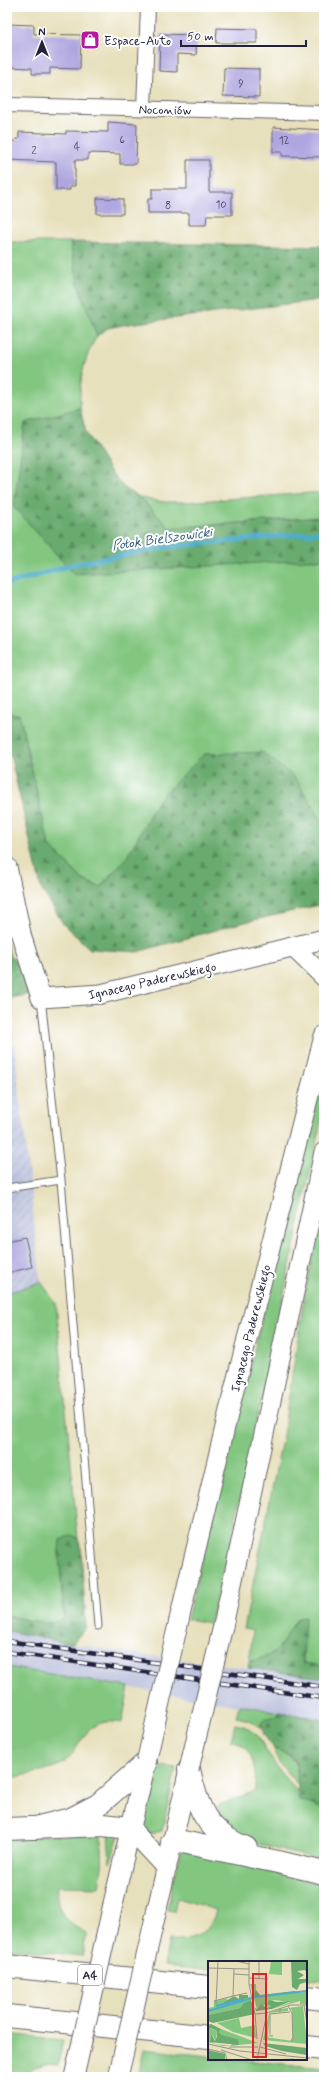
<svg xmlns="http://www.w3.org/2000/svg" width="331" height="2084" font-family="Mynerve,sans-serif">
<style>
.industrial{fill:url(#industrial-furrows)}
.railway{fill:#bdc3de}
.grass{fill:#82c680;stroke:#52745e}
.forest{fill:url(#forest-firs);stroke:#466654}
.lines{fill:none;stroke-linecap:round;stroke-linejoin:round}
.stream{stroke:#4daccb;stroke-width:5}
.building{fill:#afa6e0}
.lane-casing{stroke:#676468;stroke-width:9}
.street-casing{stroke:#676468;stroke-width:16}
.secondary-casing{stroke:#676468;stroke-width:21}
.highway-casing{stroke:#676468;stroke-width:24}
.lane{stroke:#fff;stroke-width:7}
.street{stroke:#fff;stroke-width:14}
.secondary{stroke:#fff;stroke-width:19}
.highway{stroke:#fff;stroke-width:22}
.rail-casing{stroke:#22223b;stroke-width:4.5}
.rail{stroke:#fff;stroke-width:3;stroke-dasharray:9;stroke-linecap:butt}
.secondary-bridge-casing{stroke:#676468;stroke-width:21;stroke-linecap:butt}
.secondary-bridge{stroke:#fff;stroke-width:19}
.labels{text-anchor:middle;stroke-width:4;stroke-linejoin:round;paint-order:stroke}
.number-label{font-size:11px;fill:#454364}
.shield{fill:#fff;stroke:#646476;stroke-width:1}
.shield-label{font-size:12px;font-weight:bold;fill:#22223b}
.poi-label{font-size:13px;fill:#22223b;stroke:#fff;text-anchor:start}
.street-label{font-size:13px;fill:#22223b;stroke:#fff}
.water-label{font-size:14px;font-style:italic;fill:#35607c;stroke:#fff}
.inset-river{fill:none;stroke:#4daccb;stroke-width:2}
.inset-road{fill:none;stroke:#989488;stroke-width:1}
.view{fill:#d62828;fill-opacity:0.15;stroke:#d62828;stroke-width:2}
.inset-edge{fill:none;stroke:#22223b;stroke-width:2}
</style>
<defs>
<pattern id="industrial-furrows" width="10" height="10" patternUnits="userSpaceOnUse"><rect width="10" height="10" fill="#bdc3de"/><path d="M-1 1l2-2M0 10L10 0M9 11l2-2" fill="none" stroke="#a2a7bf"/></pattern>
<pattern id="forest-firs" width="22" height="20" patternUnits="userSpaceOnUse"><rect width="22" height="20" fill="#69ab6e"/><path d="M5 1l3.5 6h-7zM16 11l3.5 6h-7z" fill="#568b5c"/></pattern>
</defs>
<rect width="100%" height="100%" fill="#fff"/>
<filter id="ink" filterUnits="userSpaceOnUse"><feTurbulence type="fractalNoise" baseFrequency=".025" numOctaves="2"/><feDisplacementMap in="SourceGraphic" scale="8" xChannelSelector="R" yChannelSelector="G"/><feConvolveMatrix kernelMatrix="1 2 1 2 8 2 1 2 1" color-interpolation-filters="sRGB"/></filter>
<filter id="wash" filterUnits="userSpaceOnUse"><feTurbulence type="fractalNoise" baseFrequency=".012" numOctaves="4" result="noise"/><feDisplacementMap in="SourceGraphic" scale="16" xChannelSelector="R" yChannelSelector="G"/><feGaussianBlur stdDeviation="0.9" result="paint"/><feColorMatrix in="noise" values="0 0 0 0 0 0 0 0 0 0 0 0 0 0 0 0 0 1.4 0 .05"/><feComposite in="paint" operator="in"/></filter>
<g filter="url(#wash)">
<rect width="100%" height="100%" fill="#e7e0bc"/>
<path class="industrial" d="M11,1016L41,1282L7,1293V1017Z"/>
<path class="railway" d="M7,1631L113,1651L324,1678V1720L7,1667Z"/>
<path class="grass" d="M7,242H70L79,287L97,336C83,359 79,382 80,408L25,423L14,506L315,560L324,559V824L295,778L158,800L127,857L100,887L83,880L49,845L19,714H7Z
M324,492V517L169,528L141,498L163,502H184Z
M324,1072V1107L229,1549L210,1623L187,1619Z
M324,1203V1666L303,1663L294,1623C288,1635 280,1650 268,1656C262,1659 255,1660 249,1662L253,1631L244,1629L283,1435L304,1299Z
M41,1282L56,1303L78,1539L72,1535L60,1541L59,1552L64,1619L45,1623L7,1616V1293Z
M7,1667L129,1687L122,1723C84,1716 86,1742 64,1763C59,1767 15,1778 7,1779Z
M239,1705L280,1712L277,1716L265,1719L261,1723V1728L250,1720L236,1717Z
M235,1724L244,1726L257,1735L279,1771L297,1791L299,1800L324,1809V1860C295,1853 243,1846 224,1823C220,1819 219,1811 217,1806L255,1791C256,1772 255,1745 231,1740Z
M274,1749C293,1753 300,1767 297,1784L279,1763Z
M153,1765L176,1768L162,1831L149,1834L138,1826Z
M108,1832L119,1835L110,1863Z
M99,1835C105,1853 102,1869 99,1887L57,1886C55,1910 66,1924 87,1933L82,1956L7,1948V1836Z
M181,1848L324,1885V1980L306,1979V1962H209V1970L164,1966L169,1940C191,1942 211,1933 216,1910L177,1898L174,1911L167,1910Z
M7,2034L63,2040L58,2065L45,2064L35,2067L20,2077H7Z
M144,2049L209,2056V2059H235L324,2068V2077H140L138,2076Z"/>
<path class="forest" d="M70,242L324,246V298L319,300L128,324L108,328L97,336L79,287Z
M80,408L86,433L110,471L123,487L141,498L169,528L324,517V559L74,574L14,507L25,423Z
M7,714H19L49,845L83,880L100,887L127,857L158,800L204,754L262,752L295,778L324,824V904L237,924L137,952L90,949L64,925L41,888L7,742Z
M7,945L10,956L43,991L7,999Z
M72,1535L78,1539L81,1548L86,1627L72,1644L7,1631V1616L45,1623L64,1619L59,1552L60,1540Z
M305,1617L303,1663L324,1666V1678L248,1668L249,1662L268,1656L279,1648L297,1618Z
M280,1712L324,1720V1809L299,1800C294,1778 307,1755 274,1749L264,1735L261,1723L265,1719L277,1716Z"/>
<g class="lines">
<path class="stream" d="M7,584L75,564L167,547L324,532"/>
</g>
<g id="blocks">
<path class="building" d="M7,24L34,25V34L81,35L80,69L50,68V74H32V68L7,67Z
M217,28L257,29V43H216Z
M160,34L197,35L196,55L177,54V72L159,71Z
M224,68L259,69V97L223,96Z
M108,122L137,124L136,164H120V154L88,153V160H75V186H70V190H56V162L7,160V137L15,142L16,139H19V132L66,134V131L108,132Z
M273,127L324,130V157L282,156V152H273Z
M187,160H209V192H232V215H207L206,225H189V213H148V199H152V189H187Z
M97,198L123,199V214H97Z
M25,1237L32,1267L7,1273V1241Z"/>
</g>
</g>
<g filter="url(#ink)">
<use href="#blocks" fill-opacity="0" stroke="#676468" stroke-width="1"/>
<g class="lines">
<g class="lane-casing">
<path id="lane" d="M41,998L61,1180L98,1626
M7,1188L61,1180"/>
</g>
<g class="street-casing">
<path id="street" d="M7,105L324,113
M144,108L148,7"/>
</g>
<g class="secondary-casing">
<path id="secondary" d="M7,867L22,938L41,998L101,994L324,939
M293,947L324,977
M179,1620L232,1398L324,1036
M223,1626L324,1152
M130,1828L167,1868
M113,1904L146,1763
M157,1909L189,1769"/>
</g>
<g class="highway-casing">
<path id="highway" d="M189,1769C197,1808 206,1832 246,1848
M35,1828L71,1819L98,1805L146,1763
M7,1829L103,1825L130,1828
M172,1842L178,1841L278,1862L324,1873
M7,1966L209,1987
M306,1997L324,1999
M7,2016L209,2037
M306,2047L324,2049"/>
</g>
<use href="#lane" class="lane"/>
<use href="#street" class="street"/>
<use href="#secondary" class="secondary"/>
<use href="#highway" class="highway"/>
<g class="rail-casing">
<path id="rail" d="M7,1641L324,1687
M7,1652L324,1698"/>
</g>
<use href="#rail" class="rail"/>
<g class="secondary-bridge-casing">
<path id="secondary-bridge" d="M146,1763L179,1620
M189,1769L223,1626
M74,2077L113,1904
M118,2077L157,1909"/>
</g>
<use href="#secondary-bridge" class="secondary-bridge"/>
</g>
</g>
<defs>
<g id="shop-square" transform="scale(1)"><rect x="-9" y="-9" width="18" height="18" rx="4" fill="#b5179e" stroke="#fff"/><path d="M-5-2.5h2.3a2.7 3.5 0 0 1 5.4 0H5L5.5 6h-11ZM-1.5-2.5h3a1.5 2.3 0 0 0-3 0Z" fill="#fff"/></g>
</defs>
<g fill-rule="evenodd">
<use href="#shop-square" x="90" y="40"/>
</g>
<g class="labels">
<g class="number-label">
<text x="241" y="87">9</text>
<text x="122" y="143">6</text>
<text x="284" y="144">12</text>
<text x="77" y="150">4</text>
<text x="34" y="154">2</text>
<text x="221" y="208">10</text>
<text x="168" y="209">8</text>
</g>
<rect class="shield" x="78" y="1965" width="24" height="20" rx="3"/>
<g class="shield-label">
<text x="90" y="1979">A4</text>
</g>
<g class="poi-label">
<text x="104" y="45">Espace-Auto</text>
</g>
<g class="street-label">
<text transform="translate(165 109) rotate(1)" y="5">Noconiów</text>
<text transform="translate(152 980) rotate(-13)" y="5">Ignacego Paderewskiego</text>
<text transform="translate(250 1328) rotate(-76)" y="5">Ignacego Paderewskiego</text>
</g>
<g class="water-label">
<text transform="translate(162 538) rotate(-8)" y="5">Potok Bielszowicki</text>
</g>
</g>
<g transform="translate(208 1961)">
<rect width="99" height="99" fill="#e7e0bc"/>
<path d="M63,0H74V14L61,13ZM42,23H48V36L99,31V43H92V40L64,48L83,41L65,39L63,45L59,47L57,44L51,45L49,48ZM42,35L43,39L32,47L0,54V47L6,46V40L25,36L18,38L22,40L15,42H23L10,45L37,39ZM95,45L99,83L55,79L61,52L72,48L80,47V50L62,52L60,74L61,77H64L63,74H65L64,77L85,80L84,49L81,47ZM31,57L33,67L47,64L48,77L25,71L9,62ZM1,67L9,70L8,80L3,73L2,80L8,83L22,85L30,78L14,74L11,71L13,68L50,82L20,85H15L0,81Z" fill="#82c680"/>
<path d="M83,0H99V13L97,9L89,10L96,14L90,18H99V21L92,23L89,29L84,26ZM48,29L52,34L87,30L89,32L48,36L46,33ZM31,34H40V37L9,46L23,42H15L26,35L31,38ZM43,39L47,53L5,62L0,60V54L32,47L36,42ZM61,39L69,41L83,40L64,48L48,50L47,47L49,48L53,43L59,47L63,45L59,43ZM3,63L13,68L11,71L14,74L30,78L31,84L2,81L3,73L7,80L9,76V70L5,68L2,67L0,70V64ZM55,82L99,87V94L74,90L57,85ZM0,89L17,93V99H0Z" fill="#69ab6e"/>
<path class="inset-river" d="M8,45L36,38M0,50L48,36L99,30"/>
<path class="inset-road" d="M28,0L41,3M41,0V23L47,53L59,52L49,99M0,7L41,8M26,13L41,14M41,17L60,18M51,17V0M25,35L39,32M6,40L25,35L26,8M8,43L10,0M96,44L99,63M80,45L84,52L85,80H83L85,76M72,47V52L82,51M58,52L83,44H99M47,53L49,78M62,76V53L72,52M0,83L32,90L99,97M21,86H50M52,86L78,93M0,88L17,92L19,99M13,89L44,99M60,99L86,98"/>
<path class="view" d="M45,13H58V96H45Z"/>
<rect width="99" height="99" class="inset-edge"/>
</g>
<rect width="331" height="2084" fill="none" stroke="#fff" stroke-width="24"/>
<g transform="translate(42 42)" stroke="#ffffff" stroke-width="3" paint-order="stroke">
<path d="M0-3L7 15L0 10L-7 15Z" fill="#22223b"/>
<text y="-6" font-size="11" font-weight="bold" text-anchor="middle" fill="#22223b">N</text>
</g>
<path d="M181 40v6h125v-6" fill="none" stroke="#22223b" stroke-width="2"/>
<text x="187" y="40" font-size="12" fill="#22223b" stroke="#ffffff" stroke-width="3" paint-order="stroke">50 m</text>
</svg>
